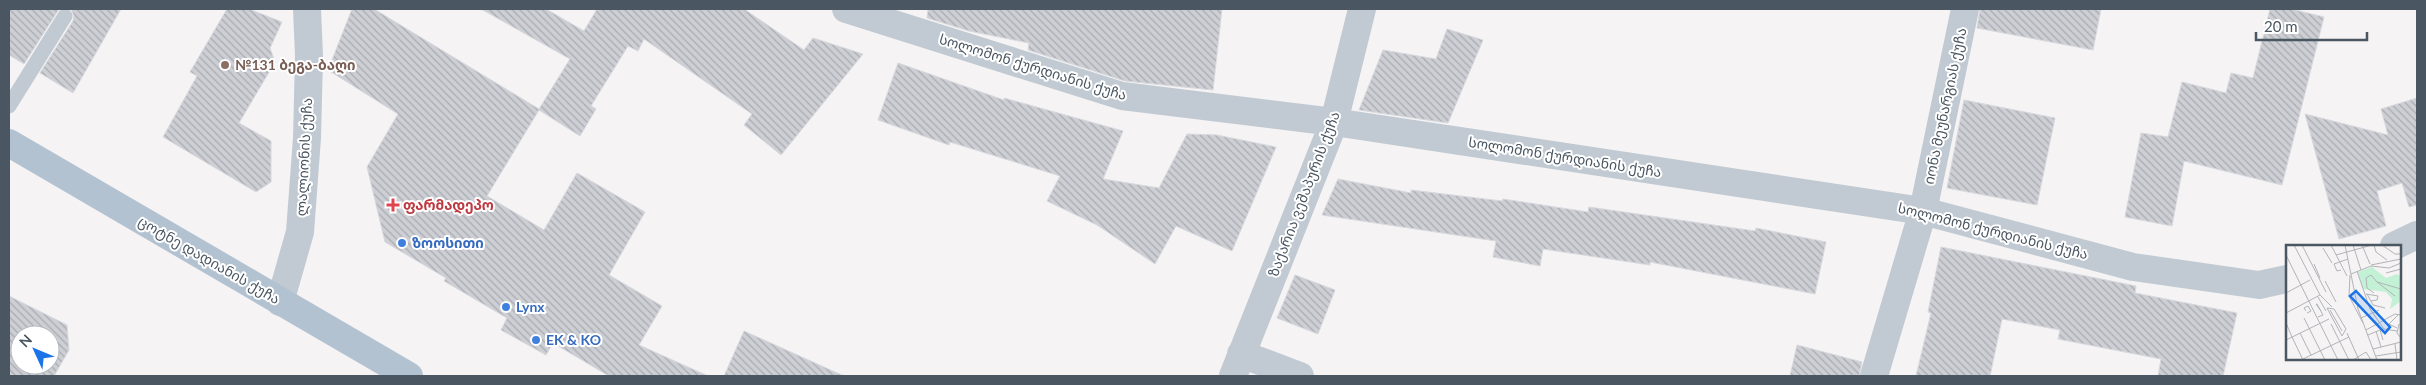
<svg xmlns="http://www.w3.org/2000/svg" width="2426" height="385" font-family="Lato,'Noto Sans Georgian',sans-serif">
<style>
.building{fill:url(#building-back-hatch);stroke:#d7d9de;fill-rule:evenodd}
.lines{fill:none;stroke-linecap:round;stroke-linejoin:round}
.service{stroke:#c1cad2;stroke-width:15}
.minor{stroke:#c1cad2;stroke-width:28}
.primary{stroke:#b3c2d1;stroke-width:28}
.education-dot{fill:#8d6e63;stroke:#fff;stroke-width:2}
.health-dot{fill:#e0444e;stroke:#fff;stroke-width:2}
.shop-dot{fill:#3f7fe0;stroke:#fff;stroke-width:2}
.labels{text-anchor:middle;stroke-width:4;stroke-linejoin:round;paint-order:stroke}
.education-label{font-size:14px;font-weight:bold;fill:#785e54;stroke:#fff;text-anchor:start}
.street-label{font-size:14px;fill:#4a5661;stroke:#fff}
.health-label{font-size:14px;font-weight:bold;fill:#be3a42;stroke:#fff;text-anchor:start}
.shop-label{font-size:14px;font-weight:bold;fill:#366cbe;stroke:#fff;text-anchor:start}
.inset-road{fill:none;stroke:#b1b4b9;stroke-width:1}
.view{fill:#1a73e8;fill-opacity:0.15;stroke:#1a73e8;stroke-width:2.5}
.inset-edge{fill:none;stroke:#4a5661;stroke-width:2.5}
</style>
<defs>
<pattern id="building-back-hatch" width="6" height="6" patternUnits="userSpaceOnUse" patternTransform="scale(1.25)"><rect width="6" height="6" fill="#cdcfd5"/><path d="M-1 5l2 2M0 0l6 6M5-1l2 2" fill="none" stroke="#a8abb0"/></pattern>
</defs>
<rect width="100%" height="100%" fill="#f5f3f3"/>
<path class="building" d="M9,9H59L24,64L9,55Z
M71,9H121L73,93L40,73L73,21L74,16Z
M227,9H249L282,22L270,48L275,62L239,123L271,141V182L256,192L163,137L197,76L190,72Z
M352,9H374L539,109L570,59L481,9H546L584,31L597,9H744L804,50L813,38L863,54L781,155L744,125L752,114L644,39L638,51L628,46L591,106L596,109L580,136L539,110L487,196L544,230L577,173L645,212L609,275L662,306L639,345L708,376H609L553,343L546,355L501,330L507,318L444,281L446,278L385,242L367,167L398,114L328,70Z
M928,9H1222L1213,90L1125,81L1028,50L1029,43L969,31L927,18Z
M1980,9H2101L2093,50L1977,28Z
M2270,9H2291L2324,17L2282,185L2184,161L2172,226L2125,217L2141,133L2168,137L2182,82L2226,93L2231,73L2253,78Z
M1447,29L1483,40L1448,123L1359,110L1383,50L1436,59Z
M898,63L1004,100V98L1123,131L1103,179L1159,188L1187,134L1217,135L1276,147L1232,251L1176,226L1155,264L1097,225L1047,201L1060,176L950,142L949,145L878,120Z
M2417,98V205L2409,207L2402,183L2377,191L2386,226L2339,239L2305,114L2388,135L2381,109Z
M1964,100L2055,118L2037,205L1947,188Z
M1338,179L1411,193V190L1502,201L1503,199L1588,212L1589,207L1755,231L1756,228L1826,242L1815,294L1650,262V265L1543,249L1540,266L1493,257L1496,241L1322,215Z
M1941,247L2136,286L2135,293L2237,313L2223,376H2158L2161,359L2058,339L2060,330L2002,319L1990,376H1916L1931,313L1928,312Z
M1295,275L1335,290L1318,334L1277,318Z
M9,296L67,325L69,350L54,376H9ZM20,335H50V365H20Z
M744,331L844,376H724Z
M1797,345L1862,362L1859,376H1790Z"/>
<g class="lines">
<path class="service" d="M9,106L65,16"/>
<path class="minor" d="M846,9L1122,96L1334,122L1923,211L2133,267L2259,285L2287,279
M2394,246L2417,235
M280,302L300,232L307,138L309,56L307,9
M1241,354L1300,376
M1233,376L1334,122L1362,9
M1874,376L1923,211L1965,9"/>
<path class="primary" d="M9,143L409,376"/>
</g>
<circle class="education-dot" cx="225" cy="65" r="5"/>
<path class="health-dot" d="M390.5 197.5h5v5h5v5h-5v5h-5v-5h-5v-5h5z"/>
<g class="shop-dot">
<circle cx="402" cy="243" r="5"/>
<circle cx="506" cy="307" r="5"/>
<circle cx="536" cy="340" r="5"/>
</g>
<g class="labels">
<g class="education-label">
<text x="235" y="70">№131 ბეგა-ბაღი</text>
</g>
<g class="street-label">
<text transform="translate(1033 67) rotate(17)" y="5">სოლომონ ქურდიანის ქუჩა</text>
<text transform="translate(1945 106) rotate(-78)" y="5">იონა მეუნარგიას ქუჩა</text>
<text transform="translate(304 157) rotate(-87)" y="5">ლალიონის ქუჩა</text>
<text transform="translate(1565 157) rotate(9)" y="5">სოლომონ ქურდიანის ქუჩა</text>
<text transform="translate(1304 194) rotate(-69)" y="5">ზაქარია ვეშაპურის ქუჩა</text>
<text transform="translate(1993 231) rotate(14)" y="5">სოლომონ ქურდიანის ქუჩა</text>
<text transform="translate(209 260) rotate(30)" y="5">ცოტნე დადიანის ქუჩა</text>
</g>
<g class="health-label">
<text x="403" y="210">ფარმადეპო</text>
</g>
<g class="shop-label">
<text x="412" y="248">ზოოსითი</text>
<text x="516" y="312">Lynx</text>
<text x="546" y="345">EK &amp; KO</text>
</g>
</g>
<g transform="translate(2286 245)">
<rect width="115" height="115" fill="#f5f3f3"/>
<path d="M86,22L100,33L111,29L115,32V56L104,64L106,54L100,47L77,44L72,27Z" fill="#c3f1d5"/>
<path class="inset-road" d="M8,0L34,50L46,62M16,0L40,47M45,0L61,31M59,0L72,64L91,115M67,0L75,25M76,0L84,19M88,0L90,7L101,15M96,0L109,9H115M37,3L46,18M0,10L52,115M50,10L86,0M28,19L34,33M85,20L115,14M55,25L51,26L48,19L62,14M71,26L84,64L98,84L111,86M100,28L115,24M65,29L85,21L103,23L115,18M64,30L63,51L77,78M39,36L50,57M91,37L109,51M0,48L24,35M88,48L81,43L80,33L85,30L91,37L115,44M80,49L92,51L91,55L85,56M81,49L87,60L99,63M32,52L40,66M41,63L48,64L60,84L56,91ZM44,65L56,86M20,66L18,63L22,61L25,66L21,68M0,68L34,50M32,72L37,70L31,59H30L35,66M18,73L39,115M75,73L93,65M0,78L6,92M45,79L63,115M113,79L111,88L115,93M111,83L103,79L112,70M80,85L109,69L115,70M90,86L95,102M14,88L25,110M61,88L73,115M82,90L94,85L97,95M6,92L17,115M0,95L43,74M109,99L111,115M87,104L115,97M90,111L115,107M17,114L63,92M67,115L80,107L85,115"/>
<path class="view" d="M70,46L104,82L99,88L64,51Z"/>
<rect width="115" height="115" class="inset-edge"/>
</g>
<rect width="2426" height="385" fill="none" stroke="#4a5661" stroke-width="20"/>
<g transform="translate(35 350) rotate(314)"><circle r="24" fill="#ffffff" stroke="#b7bbc0"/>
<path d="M0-4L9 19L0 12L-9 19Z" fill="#1a73e8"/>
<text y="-8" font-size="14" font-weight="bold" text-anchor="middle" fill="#4a5661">N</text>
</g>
<path d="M2256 32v8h111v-8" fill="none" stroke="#4a5661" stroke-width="2.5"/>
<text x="2264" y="32" font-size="15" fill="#4a5661" stroke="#ffffff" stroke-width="4" paint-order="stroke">20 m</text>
</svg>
